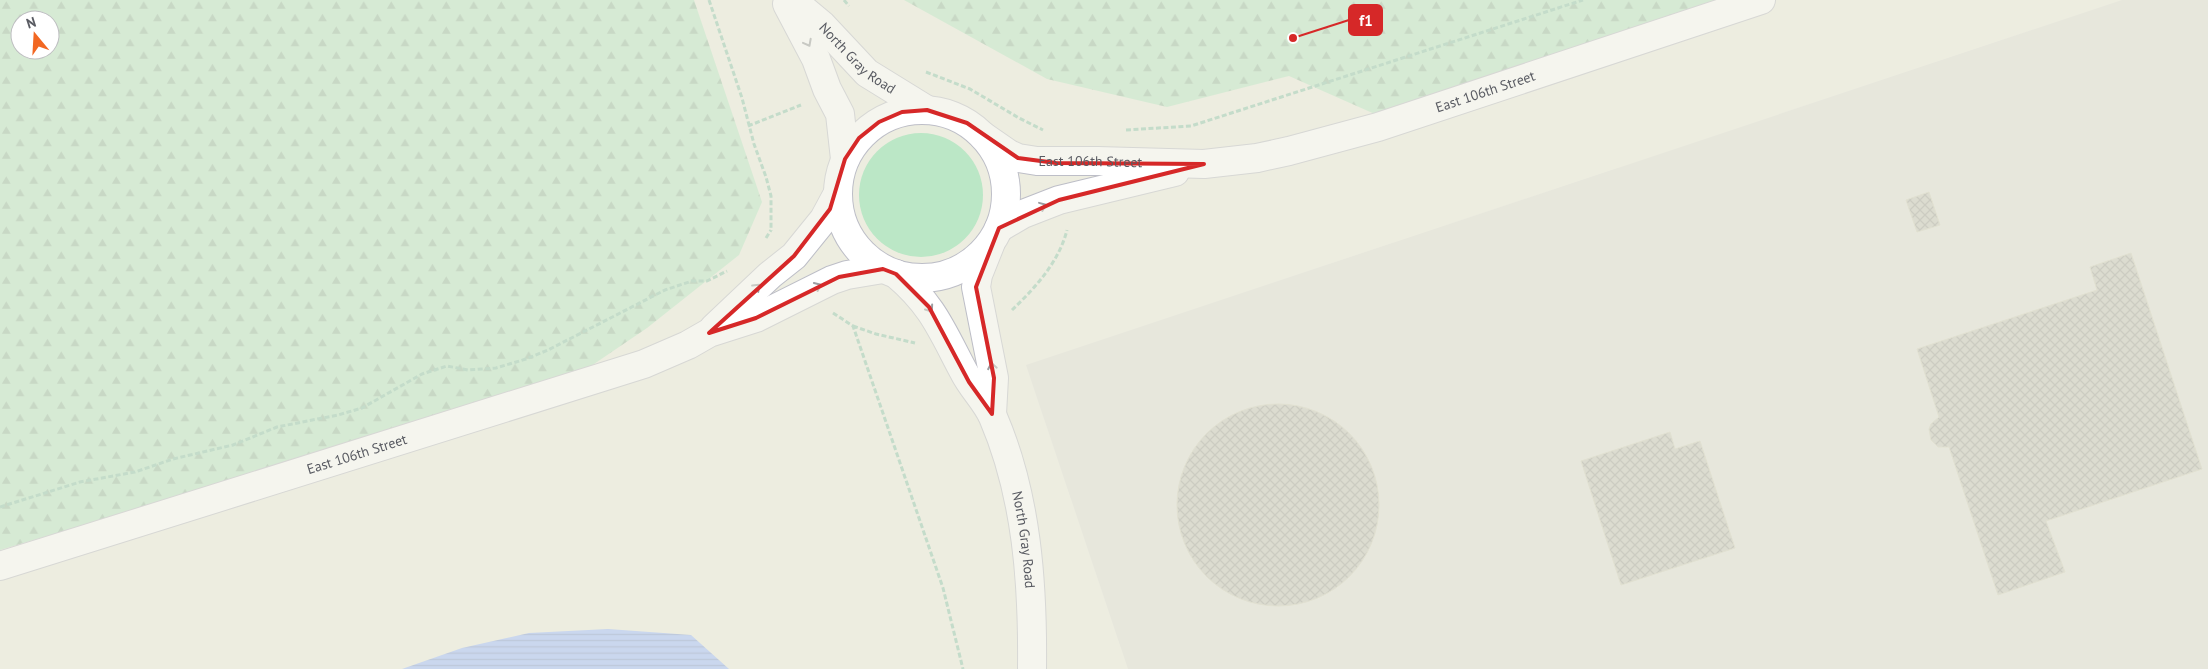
<svg xmlns="http://www.w3.org/2000/svg" width="2208" height="669" font-family="'PT Sans',sans-serif">
<style>
.industrial{fill:#e0e0d8}
.grass{fill:#bbe7c6}
.forest{fill:url(#forest-firs);fill-rule:evenodd}
.water{fill:url(#water-rules)}
.building{fill:url(#building-cross-hatch);stroke:#d2d1be}
.lines{fill:none;stroke-linecap:round;stroke-linejoin:round}
.secondary-casing{stroke:#bdbec7;stroke-width:30}
.path{stroke:#93c7af;stroke-width:3;stroke-dasharray:5 2.5;stroke-linecap:butt}
.secondary{stroke:#fff;stroke-width:28}
.oneway{stroke:#9b9da1}
.marked{fill:none;stroke:#d62828;stroke-width:4;stroke-linejoin:round}
.labels{text-anchor:middle;stroke-width:4;stroke-linejoin:round;paint-order:stroke}
.street-label{font-size:14px;fill:#595b62;stroke:#fff}
.leader{fill:none;stroke:#d62828;stroke-width:2}
.callout-dot{fill:#d62828;stroke:#fff;stroke-width:2}
.callout{fill:#d62828;stroke:#d62828;stroke-width:2}
.callout-label{font-size:15px;text-anchor:middle;font-weight:bold;fill:#fff}
</style>
<defs>
<pattern id="forest-firs" width="22" height="20" patternUnits="userSpaceOnUse" patternTransform="scale(1.25)"><rect width="22" height="20" fill="#bbe7c6"/><path d="M5 1l3.5 6h-7zM16 11l3.5 6h-7z" fill="#9bbea4"/></pattern>
<pattern id="water-rules" width="6" height="5" patternUnits="userSpaceOnUse" patternTransform="scale(1.25)"><rect width="6" height="5" fill="#9fbcff"/><path d="M0 2.5h6" fill="none" stroke="#859cd2"/></pattern>
<pattern id="building-cross-hatch" width="8" height="8" patternUnits="userSpaceOnUse" patternTransform="scale(1.25)"><rect width="8" height="8" fill="#c8c8bd"/><path d="M0 0l8 8M0 8l8-8" fill="none" stroke="#a5a59d"/></pattern>
</defs>
<rect width="100%" height="100%" fill="#edede0"/>
<path class="industrial" d="M2122,0H2208V669H1128L1026,365Z"/>
<path class="grass" d="M859 195a62 62 0 1 1 124 0a62 62 0 1 1-124 0Z"/>
<path class="forest" d="M0,0H694L762,202L739,255L647,328L569,381L0,550ZM20,20H50V50H20Z
M904,0H1730L1377,115L1289,76L1167,107L1047,79Z"/>
<path class="water" d="M608,629L691,635L729,669H402L462,648L529,633Z"/>
<path class="building" d="M1929,192L1940,225L1917,232L1906,200Z
M2131,253L2202,469L2046,521L2065,572L1998,595L1949,447H1938L1931,440L1929,429L1931,424L1939,417L1917,349L2097,290L2090,267Z
M1177 505a101 101 0 1 1 202 0a101 101 0 1 1-202 0Z
M1670,432L1675,449L1700,441L1735,548L1621,585L1581,461Z"/>
<g class="lines">
<g class="secondary-casing">
<g id="secondary">
<path id="s1" d="M792,0L822,25L867,73L927,110"/>
<path d="M787,4L816,59L827,89L840,114L845,159"/>
<circle cx="922" cy="194" r="84"/>
<path id="s2" d="M983,136L1009,154L1018,158L1037,161H1097L1204,164L1257,158L1289,151L1378,127L1761,0"/>
<path d="M999,228L1023,214L1059,200L1175,172"/>
<path d="M990,245L978,275L976,287L994,378L992,414"/>
<path id="s3" d="M896,274C933,305 942,331 964,372C972,388 986,401 993,417C1027,496 1033,584 1032,669"/>
<path d="M714,328L770,275L794,256L824,219L838,193"/>
<path id="s4" d="M0,566L644,364L688,345L709,333L756,318L832,280L847,275L883,269"/>
</g>
</g>
<path class="path" d="M709,0L742,98L754,144L766,177L771,196V231
M844,0L849,6
M926,72L970,89L1019,118L1043,130
M748,126L801,105
M1126,130L1191,126L1583,0
M766,238L771,230
M1012,310C1035,288 1059,262 1067,230
M833,313L853,326L943,588L963,669
M853,326L876,334L915,343
M0,507L80,482L135,472L173,459L233,445L277,427L338,415L362,408L422,374L447,366L468,370L496,368L526,359L548,350L665,290L692,281H707L727,271"/>
<use href="#secondary" class="secondary"/>
</g>
<defs><path id="oneway-chevron" d="M-2-3.5L2.5 0L-2 3.5" fill="none" stroke-width="1.6" stroke-linecap="round" stroke-linejoin="round" transform="scale(1.25)"/></defs>
<g class="oneway">
<use href="#oneway-chevron" transform="translate(808 43) rotate(62)"/>
<use href="#oneway-chevron" transform="translate(1043 206) rotate(-22)"/>
<use href="#oneway-chevron" transform="translate(818 286) rotate(-25)"/>
<use href="#oneway-chevron" transform="translate(757 287) rotate(-44)"/>
<use href="#oneway-chevron" transform="translate(930 309) rotate(55)"/>
<use href="#oneway-chevron" transform="translate(992 366) rotate(-100)"/>
</g>
<path d="M0 0H2208V669H0ZM927,110L967,123L1018,158L1056,163L1204,164L1059,200L999,228L976,287L994,378L992,414L969,382L929,307L896,274L883,269L839,277L756,318L709,333L794,256L830,209L845,159L859,138L879,122L902,112Z" fill="#edede0" fill-opacity=".55" fill-rule="evenodd"/>
<path class="marked" d="M927,110L967,123L1018,158L1056,163L1204,164L1059,200L999,228L976,287L994,378L992,414L969,382L929,307L896,274L883,269L839,277L756,318L709,333L794,256L830,209L845,159L859,138L879,122L902,112Z"/>
<g class="labels">
<g class="street-label">
<text dy="5" stroke="none"><textPath href="#s1" startOffset="88">North Gray Road</textPath></text>
<text dy="5" stroke="none"><textPath href="#s2" startOffset="519">East 106th Street</textPath></text>
<text dy="5" stroke="none"><textPath href="#s2" startOffset="114">East 106th Street</textPath></text>
<text dy="5" stroke="none"><textPath href="#s4" startOffset="374">East 106th Street</textPath></text>
<text dy="5" stroke="none"><textPath href="#s3" startOffset="301">North Gray Road</textPath></text>
</g>
</g>
<path class="leader" d="M1293 38L1349 20"/>
<circle class="callout-dot" cx="1293" cy="38" r="5"/>
<rect class="callout" x="1349" y="5" width="33" height="30" rx="5"/>
<g class="callout-label">
<text x="1366" y="26">f1</text>
</g>
<g transform="translate(35 35) rotate(342)"><circle r="24" fill="#ffffff" stroke="#bdbdc0"/>
<path d="M0-4L9 19L0 12L-9 19Z" fill="#f26722"/>
<text y="-8" font-size="14" font-weight="bold" text-anchor="middle" fill="#595b62">N</text>
</g>
</svg>
